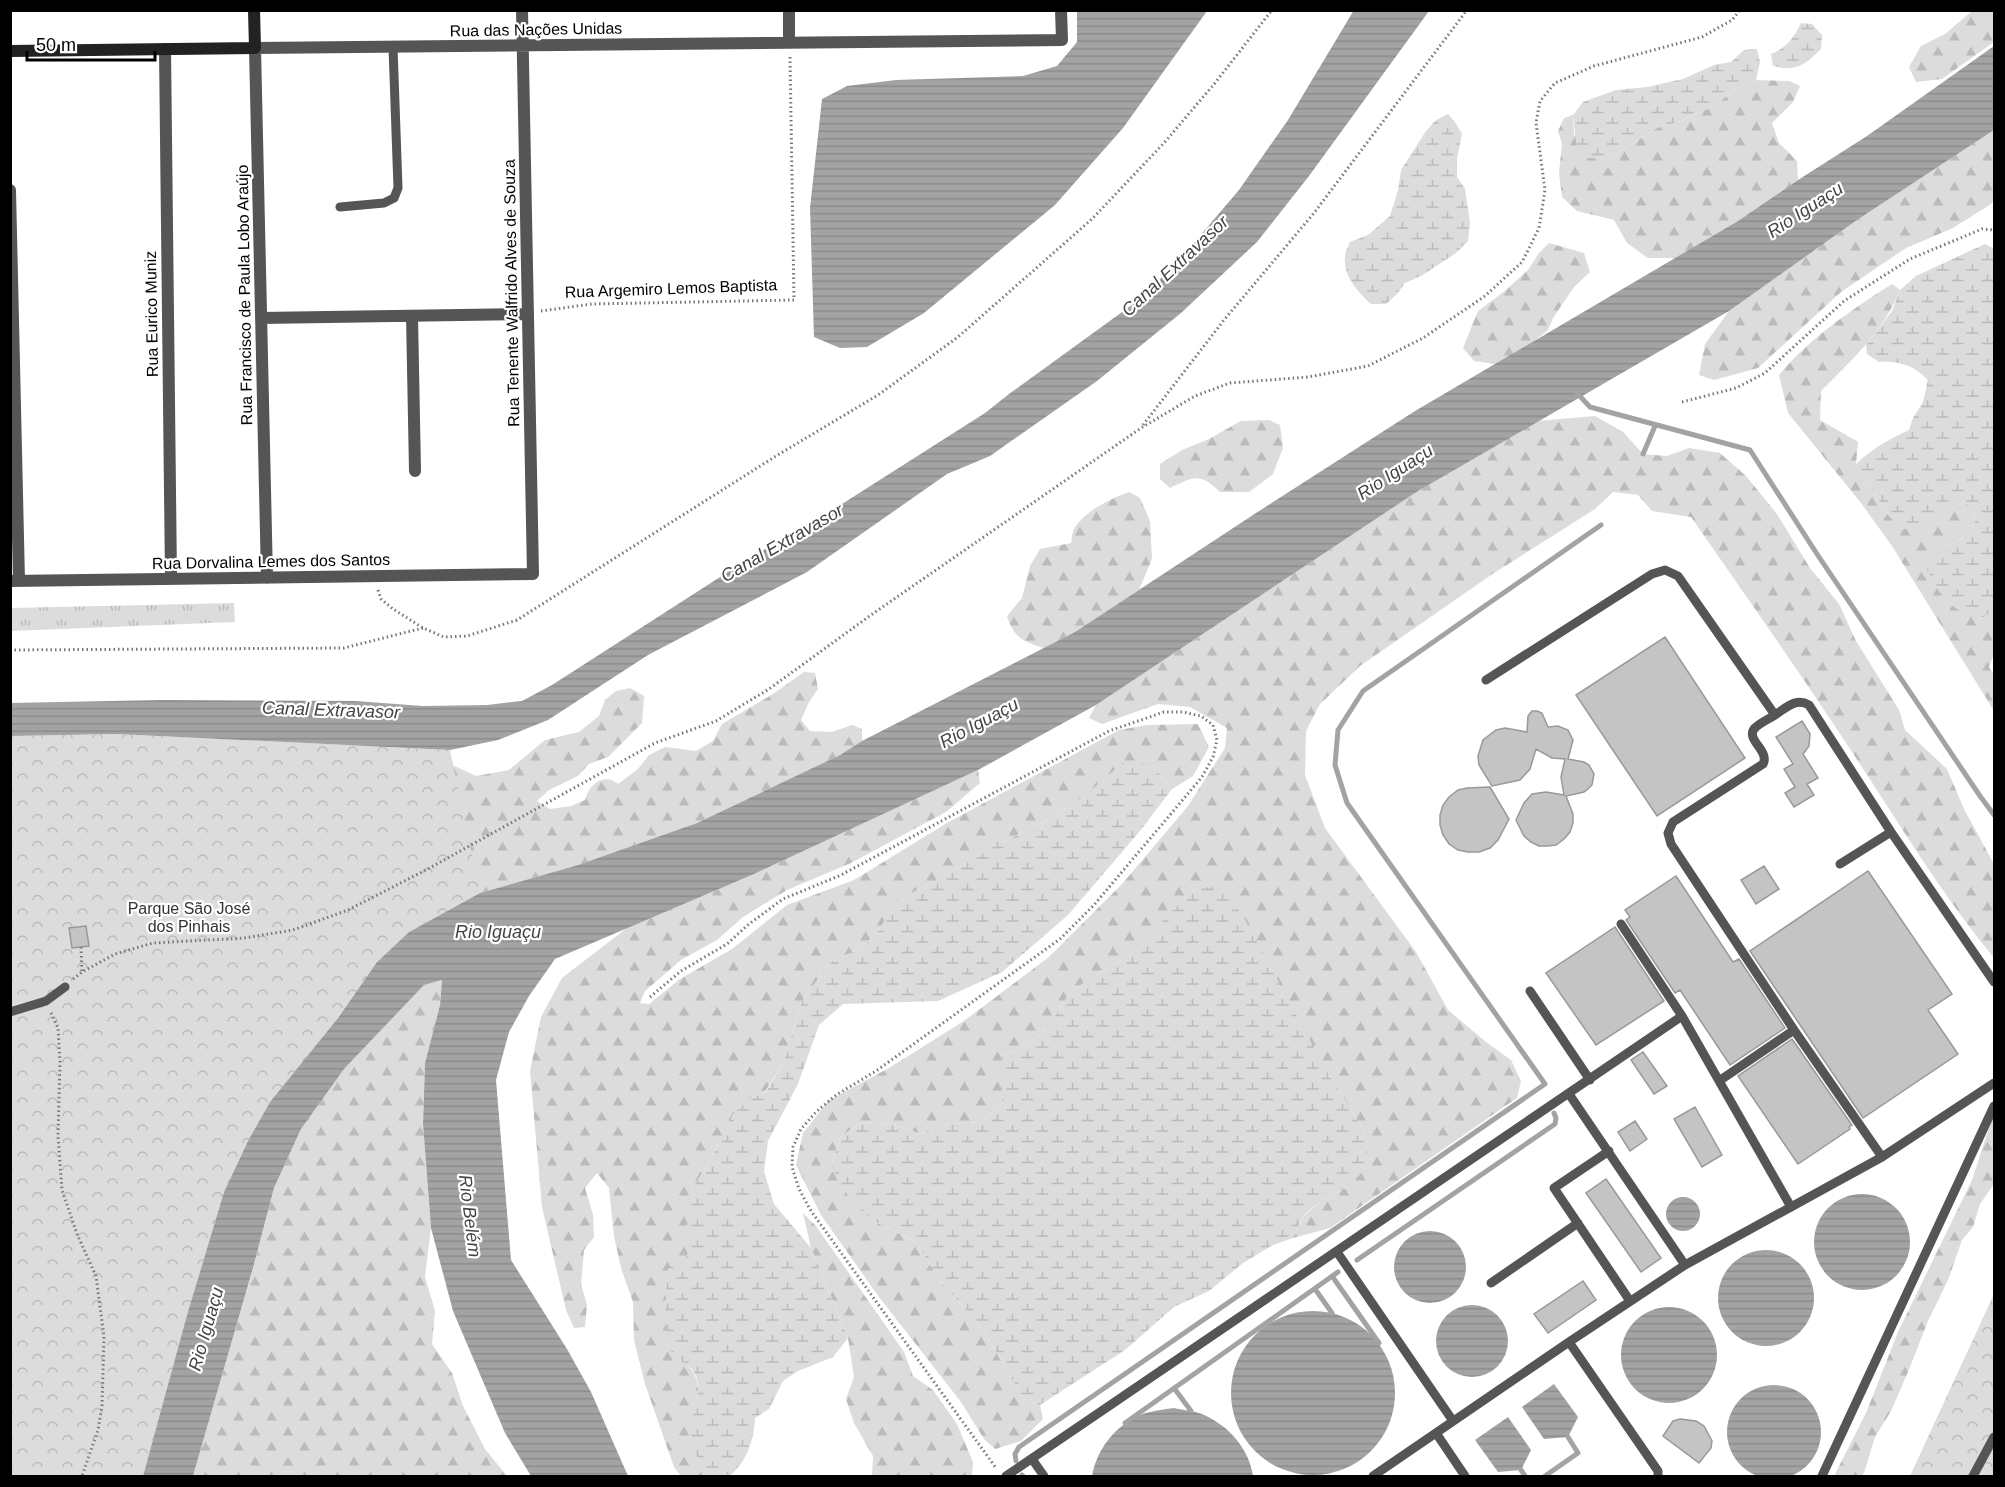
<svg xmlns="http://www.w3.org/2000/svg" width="2005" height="1487" font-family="Helvetica,sans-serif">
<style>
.grass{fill:url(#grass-tufts)}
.forest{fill:url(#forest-firs)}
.wetland{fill:url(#wetland-marsh)}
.park{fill:url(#park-crowns)}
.water{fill:url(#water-rules)}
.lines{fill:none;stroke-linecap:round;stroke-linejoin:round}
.stream{stroke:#a3a3a3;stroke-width:5}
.building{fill:#c4c4c4;stroke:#999;stroke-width:1.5}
.path{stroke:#777;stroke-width:3;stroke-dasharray:1.5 3;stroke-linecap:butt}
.lane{stroke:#555;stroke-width:9}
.street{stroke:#555;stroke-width:12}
.secondary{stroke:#222;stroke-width:12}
.labels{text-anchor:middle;stroke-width:4.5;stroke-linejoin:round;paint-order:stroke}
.street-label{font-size:16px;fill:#000;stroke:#fff}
.park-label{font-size:16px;fill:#333;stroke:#fff}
.water-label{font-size:18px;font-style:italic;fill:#444;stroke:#fff}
</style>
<defs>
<pattern id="grass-tufts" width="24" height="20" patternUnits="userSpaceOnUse" patternTransform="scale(1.5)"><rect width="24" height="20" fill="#dcdcdc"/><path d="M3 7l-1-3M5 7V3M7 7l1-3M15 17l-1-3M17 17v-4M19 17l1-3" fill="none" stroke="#bbb"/></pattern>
<pattern id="forest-firs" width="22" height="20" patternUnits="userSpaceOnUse" patternTransform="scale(1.5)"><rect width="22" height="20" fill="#dcdcdc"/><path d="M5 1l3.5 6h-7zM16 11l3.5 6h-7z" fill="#bbb"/></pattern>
<pattern id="wetland-marsh" width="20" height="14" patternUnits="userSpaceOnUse" patternTransform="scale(1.5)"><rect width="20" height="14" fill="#dcdcdc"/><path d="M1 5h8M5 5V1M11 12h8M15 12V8" fill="none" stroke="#bbb"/></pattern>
<pattern id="park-crowns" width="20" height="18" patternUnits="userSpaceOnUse" patternTransform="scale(1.5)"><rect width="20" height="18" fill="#dcdcdc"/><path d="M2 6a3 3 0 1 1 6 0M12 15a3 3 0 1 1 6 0" fill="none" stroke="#bbb"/></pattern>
<pattern id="water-rules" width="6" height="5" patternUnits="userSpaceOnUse" patternTransform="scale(1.5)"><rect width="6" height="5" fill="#a3a3a3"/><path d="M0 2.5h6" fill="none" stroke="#8b8b8b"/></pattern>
</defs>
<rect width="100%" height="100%" fill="#fff"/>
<path class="grass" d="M234,603L235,622L11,631V608Z"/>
<path class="forest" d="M1972,11H1994V42L1942,79L1916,82L1909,67L1921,46L1945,34Z
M1756,80L1789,81L1800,86L1793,102L1772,123L1779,143L1797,161L1798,180L1738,221L1676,258H1648L1627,243L1614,220L1577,211L1562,197L1559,173L1562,144L1558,131L1564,118L1573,115L1574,135L1608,159L1657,128L1681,121L1713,106L1736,89Z
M1994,130V199L1991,204L1953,228L1906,248L1841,292L1758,368L1714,380L1699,375L1705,344L1729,311L1857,220Z
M1549,243L1584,253L1590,272L1574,287L1553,318L1548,330L1532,343L1496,364L1474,361L1463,348L1478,311L1506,290L1528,270L1539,253Z
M1892,284L1900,290C1883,332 1852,360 1821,391L1820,420L1858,442L1856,464L1888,515L1948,511L1964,502L1974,509L1975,522L1963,538L1944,548L1980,619L1994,611V654L1989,667L1994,675V711L1892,546L1861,503L1788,413L1779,375C1810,338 1851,310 1892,284Z
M1595,416L1623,432L1643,454L1667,456L1689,448L1720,453L1746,476L1777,514L1810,568L1839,604L1856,641L1899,710L1905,730L1947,769L1964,809L1994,864V958C1942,895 1899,823 1854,755C1801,674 1746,596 1691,517L1652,511L1638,495L1613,492L1595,509L1491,575L1360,666L1320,704L1306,731L1305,775L1325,828L1416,952L1448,1010L1486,1042L1511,1060L1521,1081L1517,1098L1330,1228L1293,1238L1304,1216L1322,1200L1348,1187L1366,1134L1324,1066L1200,885L1169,913L1139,949L1071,991L1055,1016L1040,1035L1018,1050L1001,1055L1008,1075L1001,1105L980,1122L939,1125L921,1134L891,1124L861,1122L840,1138L831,1165L872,1220L916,1242L937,1276L984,1332L1024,1399L1040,1405L1043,1419L1021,1441L995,1449L984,1439L961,1402L879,1297L821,1215L796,1165L803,1133L829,1100L889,1068L964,1021L1049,957L1122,884L1188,806L1225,748L1227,728L1190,707L1158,704L1102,724L1089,718L1096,705L1418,491L1537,421Z
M1269,420L1280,425L1283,448L1273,474L1249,492H1220C1199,472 1194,477 1170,488L1160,479V464L1182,450L1209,439L1241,421Z
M1129,492L1140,498L1150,521L1152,559L1139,590L1075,632L1044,648C1024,642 1013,637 1007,616L1022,598L1030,566L1040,549L1071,543C1072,539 1072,532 1074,529C1083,512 1112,498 1129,492Z
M804,672L815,673L818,689L809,702L801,720L810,731L832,732L852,725L862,729V741L840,755L697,823L578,865L480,893L68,1019L434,761L457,767L476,776L509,770L545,740L579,732L599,716L605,700L616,691L630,688L644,696L642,723L608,757L589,764L578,776L549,790L537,801L550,809L571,806L585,800C589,785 603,772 618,784L638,769L649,755L665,747L696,751L713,741L722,724L773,694Z
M1198,724L1209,747L1193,776L1172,789L1152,765L1083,797L1048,820L994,846L945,876L897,901L877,933L861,948L831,962L802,1001L783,1063L765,1092L749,1099L718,1144L708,1165L691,1189L694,1238L685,1261L673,1354C700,1372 702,1384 694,1415C693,1420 690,1428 690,1433C691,1446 701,1468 709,1476H681L674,1467L645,1384L634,1340L633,1302L621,1268L614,1236L609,1188L597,1173L585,1188L593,1215L594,1237L584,1250L581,1284L587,1305L585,1327L574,1328L566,1310L542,1207L530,1071L541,1017L562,978L627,928L754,874L978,770L980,783L946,812L851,863L787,890L743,917L717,940L681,960L645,991L640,1003L649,1004L680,979L732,949L787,905L854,880L947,823L1119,730L1147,725Z
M442,980L440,1005L425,1063L423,1124L431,1228L425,1277L435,1311L432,1344L452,1373L463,1406L485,1449L507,1476H193L253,1269L274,1188L301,1129L344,1069L424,985Z
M1994,1116V1184L1980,1204L1973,1227L1962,1240L1948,1280L1928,1321L1908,1372L1891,1411L1875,1437L1864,1473L1862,1476H1834L1866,1413L1898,1332L1972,1180L1991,1122Z
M803,1213L816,1226L904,1352L913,1376L933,1390L957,1424L973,1462L972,1476H872L873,1456L854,1423L846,1399L854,1377L848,1338L811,1248Z"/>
<path class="wetland" d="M1801,23L1812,24L1822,35L1821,49C1805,65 1796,72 1773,66L1771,54C1786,48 1794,38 1801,23Z
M1757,49L1760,62L1756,80L1736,89L1713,106L1681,121L1657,128L1608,159L1587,158L1577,152L1573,115L1583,102L1616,90L1647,87L1683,79L1714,65L1731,62L1744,50Z
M1448,114L1455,122L1462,134L1457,159V177L1465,189L1470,222L1468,241L1456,253L1421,276L1405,283L1397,294L1386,304H1371C1358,292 1343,276 1345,257C1345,252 1348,247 1350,242L1368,235L1390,216L1398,190L1401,170L1426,131L1436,120Z
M1985,244L1994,249V611L1980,619C1949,610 1938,594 1925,565L1944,548L1963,538L1975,522L1974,509L1964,502L1948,511L1924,529H1901L1888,515L1856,464C1872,449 1889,439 1909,430L1913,418L1923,402L1928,380C1913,365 1900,361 1879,362L1867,354L1866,345L1892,311L1900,290L1916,276Z
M1125,761L1152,765L1172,789L1140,831L1068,915L1002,972L938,1001L843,1004L819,1025L798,1084L768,1141L764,1171L774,1204L811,1248L848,1338L833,1357L798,1371L783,1381L769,1409L755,1418C754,1440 747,1461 730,1476H709C701,1468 689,1443 690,1431C692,1413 703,1394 696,1376C691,1364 680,1363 673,1354C662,1341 666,1286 668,1268L685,1260L694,1238L687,1227L691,1189L708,1165L733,1114L749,1099L766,1092L783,1063L802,1001L831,962L861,948L877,933L896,901L945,876L994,846L1048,820L1083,797Z
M1200,885L1223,892L1243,916L1324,1066L1366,1134L1369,1165L1348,1187L1322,1200L1304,1215L1293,1238L1273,1245L1243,1263L1209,1291L1174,1307L1125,1350L1040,1405L1024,1399L984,1332L937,1276L916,1242L872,1220L848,1196L831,1165L840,1138L861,1122L891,1124L921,1134L939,1125L980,1122L1001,1105L1007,1075L1001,1055L1018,1050L1040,1035L1055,1016L1071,991L1139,949L1169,913Z"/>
<path class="park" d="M116,734L450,750L480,893L409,932L377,962L338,1018L270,1102L248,1141L224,1192L187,1315L143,1476H11V736Z
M1994,1294V1476H1910Z"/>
<path class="water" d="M1354,10L1429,11L1309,176L1257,242L1181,313L1097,381L990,456L947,474L807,572L648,655L548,720L498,740L450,750L116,734L11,736V703L162,700L355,701L423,706L487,705L522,701L552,685L745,561L842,504L985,413L1009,394L1140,299L1181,258L1239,190L1288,120Z
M1077,11H1207L1123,128L1055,205L924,313L867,347L840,348L814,337L810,208L822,99L847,86L896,80L1023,76L1057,66L1077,42Z
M1994,46V130L1857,220L1729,311L1418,491L1096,705L978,770L754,874L555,959L529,996L509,1032L496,1080L511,1260L567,1349L591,1392L628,1476H531L505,1433L453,1311L431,1228L423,1124L425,1063L440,1005L442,980L424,985L344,1069L301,1129L274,1188L253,1268L193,1476H143L187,1315L224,1192L248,1141L270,1102L338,1018L377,962L409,932L480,893L578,865L697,823L840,755L862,741L1075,632L1256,513L1415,411L1738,221L1798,180L1867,136Z
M1814 1242a48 48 0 1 1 96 0a48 48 0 1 1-96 0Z
M1666 1214a17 17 0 1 1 34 0a17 17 0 1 1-34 0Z
M1394 1267a36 36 0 1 1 72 0a36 36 0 1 1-72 0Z
M1718 1298a48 48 0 1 1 96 0a48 48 0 1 1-96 0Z
M1436 1341a36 36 0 1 1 72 0a36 36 0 1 1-72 0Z
M1621 1355a48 48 0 1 1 96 0a48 48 0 1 1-96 0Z
M1231 1393a82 82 0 1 1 164 0a82 82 0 1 1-164 0Z
M1554,1384L1578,1417L1568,1437L1544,1439L1522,1407Z
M1727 1432a47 47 0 1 1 94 0a47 47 0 1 1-94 0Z
M1174,1408C1183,1410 1194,1411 1202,1414C1228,1425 1249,1448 1253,1476H1092C1097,1447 1120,1419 1150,1412C1158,1410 1166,1409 1174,1408Z
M1508,1417L1531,1450L1521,1470L1498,1472L1475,1440Z"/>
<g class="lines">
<path class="stream" d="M1576,392L1590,407L1750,450L1817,554L1980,796L1994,815
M1643,454L1655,426
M1357,1260L1555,1124L1556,1118L1554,1113
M1332,1276L1379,1343
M1315,1289L1332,1313
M1174,1388L1191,1411
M1125,1423L1338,1272
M1016,1461L1015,1454L1019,1447L1545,1084L1347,803L1335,765L1338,730L1363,691L1601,525
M1521,1470L1525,1476
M1022,1475L1023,1476
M1545,1476L1578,1453L1568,1437"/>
</g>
<path class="building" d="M1665,637L1745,758L1657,816L1576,695Z
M1532,711H1537L1542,713L1548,727L1558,726L1568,730L1573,740L1568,759L1584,762L1589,765L1594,774L1592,785L1588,789L1584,792L1566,796L1573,814V823L1570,832L1564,839L1556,845L1547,846H1539L1531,842L1524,836L1516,820L1524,803L1532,794L1546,792L1564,795L1561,777L1565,759L1552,758L1536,749L1530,769L1520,780L1492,786L1479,765L1478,756L1483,740L1496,730L1505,728L1527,732L1528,716Z
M1802,721L1810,734L1809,746L1803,754L1818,778L1807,784L1814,795L1794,807L1785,793L1795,787L1784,769L1793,764L1776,737Z
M1490,787L1509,819L1498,840L1490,848L1479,852H1468L1458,850L1449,844L1443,835L1440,825V815L1443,805L1449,797L1458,790L1467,788Z
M1764,866L1779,889L1756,904L1741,880Z
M1868,871L1952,994L1928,1010L1958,1054L1863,1118L1750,951Z
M1676,876L1733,962L1739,959L1785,1028L1730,1065L1680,990L1675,993L1626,920L1630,917L1625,910Z
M86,926L89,946L72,948L69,928Z
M1615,927L1664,1001L1596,1045L1546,973Z
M1792,1039L1852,1125L1849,1127L1850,1129L1798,1164L1738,1076Z
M1643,1052L1667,1086L1654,1094L1631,1060Z
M1695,1107L1722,1155L1702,1167L1674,1119Z
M1635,1121L1647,1139L1630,1151L1618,1132Z
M1606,1179L1661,1258L1641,1272L1586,1193Z
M1583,1281L1596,1300L1548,1333L1534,1314Z
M1680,1419L1696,1421L1704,1426L1712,1441L1711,1448L1699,1463L1663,1436L1673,1421Z"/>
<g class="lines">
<path class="path" d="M541,311L592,304L794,300L790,56
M1682,402L1736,388L1765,373L1844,301L1910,259L1982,229L1994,230
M1143,425L1224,320L1314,213L1467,10
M378,590L381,599L393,609L423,628L444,637L467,636L517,620L776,456L878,395L958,337L1092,219L1164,143L1215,83L1272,10
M10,650L344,648L423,628
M81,947L82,972
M73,979L82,972L115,954L153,943L244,938L293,930L348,910L426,870L655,743L716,721L769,689L871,615L1141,428L1195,396L1230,383L1308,377L1368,366L1423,338L1485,296L1522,262L1539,228L1545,190L1536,123L1540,101L1555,83L1594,66L1702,37L1732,20L1740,10
M650,997L681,971L727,944L749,924L783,899L841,875L1109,731L1164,712H1183L1201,716L1213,725L1217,740L1213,757L1202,777L1094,905L1060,939L876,1071L836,1095L816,1112L801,1129L793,1147L792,1167L799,1189L811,1211L996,1468
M51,1013L58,1028L60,1062L58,1136L62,1190L77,1234L96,1276L104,1337L102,1406L98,1430L82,1476"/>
<path class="lane" d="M340,207L384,203L394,198L398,188L393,47
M1486,680L1652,574L1665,570L1678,576L1775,715C1786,708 1796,697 1809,705L1891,832L1994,982
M1775,715C1769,719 1759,723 1754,729C1746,740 1770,751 1763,764L1673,822L1668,833L1671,844L1794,1030L1882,1157
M1840,864L1891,832
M1621,924L1682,1016L1791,1207
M1530,991L1590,1080
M10,1012L46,1001L65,987
M1719,1081L1794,1030
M1569,1094L1685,1265
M1609,1151L1554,1188L1630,1301
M1337,1252L1453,1421
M1491,1283L1578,1223
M1569,1342L1658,1471V1476
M1436,1433L1465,1476
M1032,1459L1044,1476
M1006,1476L1682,1016
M1373,1476L1569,1342L1685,1265L1882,1157L1994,1083
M1822,1476L1994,1106
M1973,1476L1994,1437"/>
<path class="street" d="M789,10V42
M165,49L171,579
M10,190L19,581
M412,316L415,471
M261,318L527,314
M267,578L255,48L1062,40L1061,10
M10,581L533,574L522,10"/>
<path class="secondary" d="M10,51L255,48L254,10"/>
</g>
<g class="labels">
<g class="street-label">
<text transform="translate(536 29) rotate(-1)" y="6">Rua das Nações Unidas</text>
<text transform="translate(671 288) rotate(-2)" y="6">Rua Argemiro Lemos Baptista</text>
<text transform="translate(511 293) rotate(-91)" y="6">Rua Tenente Walfrido Alves de Souza</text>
<text transform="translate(244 295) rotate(-91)" y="6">Rua Francisco de Paula Lobo Araújo</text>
<text transform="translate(151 314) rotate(-91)" y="6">Rua Eurico Muniz</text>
<text transform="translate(271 561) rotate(-1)" y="6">Rua Dorvalina Lemes dos Santos</text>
</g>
<g class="park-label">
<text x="189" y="914">Parque São José<tspan x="189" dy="18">dos Pinhais</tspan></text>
</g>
<g class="water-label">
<text transform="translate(1805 210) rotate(-33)" y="6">Rio Iguaçu</text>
<text transform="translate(1175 266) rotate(-43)" y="6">Canal Extravasor</text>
<text transform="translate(1395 472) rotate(-33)" y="6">Rio Iguaçu</text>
<text transform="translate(782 543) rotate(-30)" y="6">Canal Extravasor</text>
<text transform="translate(331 710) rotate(2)" y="6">Canal Extravasor</text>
<text transform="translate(979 723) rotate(-28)" y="6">Rio Iguaçu</text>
<text x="498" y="938">Rio Iguaçu</text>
<text transform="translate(470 1216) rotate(83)" y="6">Rio Belém</text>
<text transform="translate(206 1329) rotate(-74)" y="6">Rio Iguaçu</text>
</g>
</g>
<rect width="2005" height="1487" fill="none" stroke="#000000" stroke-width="24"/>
<path d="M27 51v9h128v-9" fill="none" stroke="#000000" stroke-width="3"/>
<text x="36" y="51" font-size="18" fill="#000000" stroke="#ffffff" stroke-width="4.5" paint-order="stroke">50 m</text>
</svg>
